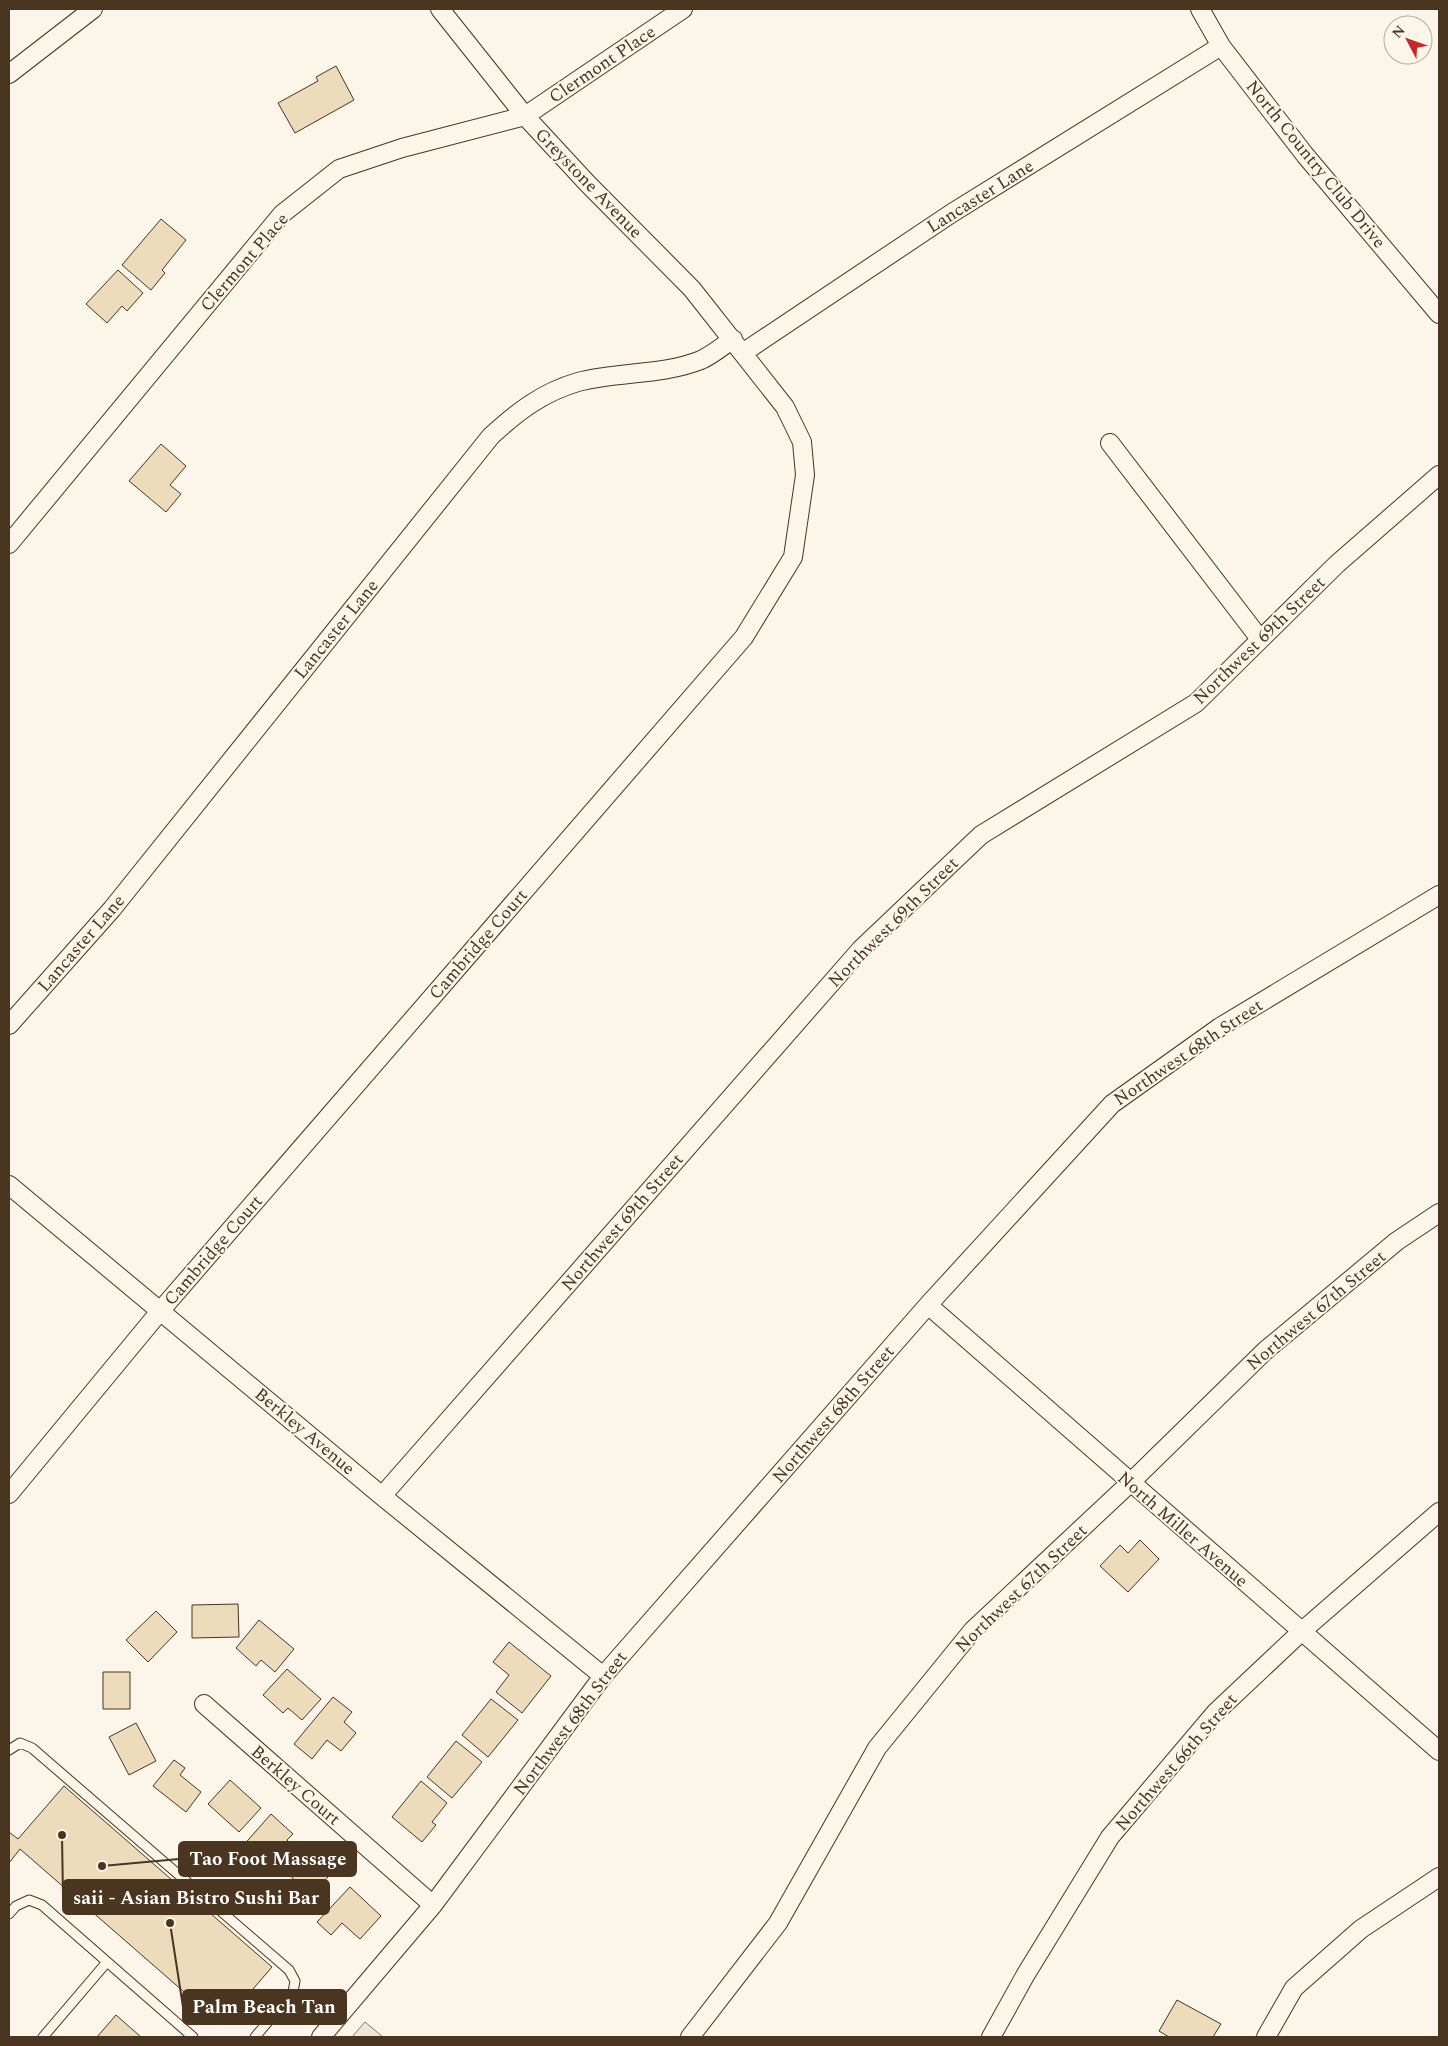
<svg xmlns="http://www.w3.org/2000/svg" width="1448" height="2046" font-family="Spectral,serif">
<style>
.parking{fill:#ede7d9;stroke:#887966}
.building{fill:#ecdcbc;stroke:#4a3520}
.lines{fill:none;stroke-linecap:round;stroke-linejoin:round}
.lane-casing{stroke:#4a3520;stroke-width:11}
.street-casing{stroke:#4a3520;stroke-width:20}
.lane{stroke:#fbf6e9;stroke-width:9}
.street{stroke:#fbf6e9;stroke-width:18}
.labels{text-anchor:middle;stroke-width:4;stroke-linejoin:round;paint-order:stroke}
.street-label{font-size:18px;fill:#4a3520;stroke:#fbf6e9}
.leader{fill:none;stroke:#4a3520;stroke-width:2}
.callout-dot{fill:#4a3520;stroke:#fbf6e9;stroke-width:2}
.callout{fill:#4a3520;stroke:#4a3520;stroke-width:2}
.callout-label{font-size:19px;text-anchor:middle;font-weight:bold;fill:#fff}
</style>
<rect width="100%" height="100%" fill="#fbf6e9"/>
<path class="parking" d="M365,2022L383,2037H352Z"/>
<path class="building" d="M336,66L354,100L295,133L278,103L318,81L316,77Z
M161,219L186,240L162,270L165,273L151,290L122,265Z
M118,270L143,293L127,311L122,306L107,323L86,304Z
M161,444L186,466L170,485L181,494L166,512L129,481Z
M1140,1540L1159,1559L1128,1592L1100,1566L1120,1545L1128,1553Z
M238,1604L239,1637L192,1638V1605Z
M156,1611L177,1632L148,1662L126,1640Z
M259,1620L294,1649L275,1672L261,1660L256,1666L236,1648Z
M509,1642L551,1676L522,1713L496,1692L509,1675L493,1662Z
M287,1669L321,1699L302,1720L288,1708L283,1713L263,1695Z
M103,1672H130V1709H103Z
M333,1697L352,1712L344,1722L356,1733L341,1751L327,1740L312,1759L294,1744Z
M491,1699L518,1720L488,1757L462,1735Z
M136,1723L156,1761L129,1775L109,1737Z
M456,1741L482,1762L452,1798L427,1777Z
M174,1760L185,1768L180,1775L201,1792L186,1812L153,1786Z
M230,1780L261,1808L239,1832L208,1804Z
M421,1781L447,1803L432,1822L436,1825L422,1842L392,1817Z
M64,1786L272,1967L222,2025L20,1849L9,1863V1832L18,1839Z
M271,1814L293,1834L287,1840L296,1849L282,1865L275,1859L259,1877L235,1855Z
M311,1848L335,1869L312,1895L288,1874Z
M350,1887L381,1916L360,1939L342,1923L331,1935L317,1922Z
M1177,2000L1221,2024L1213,2037H1169L1159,2031Z
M116,2015L141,2037H97Z"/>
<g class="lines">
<g class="lane-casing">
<path id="lane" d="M9,1750L20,1743L32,1748L289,1970L295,1981L293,1992
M9,1914L16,1906L29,1900L42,1905L193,2037
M43,2037L107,1962
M255,2037L293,1992L331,2025"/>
</g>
<g class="street-casing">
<path id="street" d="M1200,9L1221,46L1305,155L1439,314
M9,74L93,9
M744,352L952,213L1221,46
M1110,443L1260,639
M9,544L282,214L339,169L402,148L525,116L683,9
M9,1025L112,909L491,436C517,412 543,392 578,382C618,371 661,376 701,360C712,355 723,346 733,339
M9,1185L382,1496L603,1676
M928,1305L1439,1751
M9,1494L161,1310L744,637L793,557L805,475L802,442L785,407L692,289L587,183L525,116L440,9
M382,1496L861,949L981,835L1196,703L1337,564L1439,475
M204,1704L433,1905
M321,2037L433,1905L603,1676L928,1305L1112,1104L1220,1027L1439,895
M690,2037L778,1923L877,1748L973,1630L1130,1483L1266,1350L1397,1241L1439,1213
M991,2037L1026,1974L1110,1837L1216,1712L1301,1632L1439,1512
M1266,2037L1294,1988L1361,1929L1439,1877"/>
</g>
<use href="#lane" class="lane"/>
<use href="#street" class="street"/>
</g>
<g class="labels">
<g class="street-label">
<text transform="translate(602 64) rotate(-34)" y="6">Clermont Place</text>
<text transform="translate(1316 164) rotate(51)" y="6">North Country Club Drive</text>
<text transform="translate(589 183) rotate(46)" y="6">Greystone Avenue</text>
<text transform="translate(980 196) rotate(-32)" y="6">Lancaster Lane</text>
<text transform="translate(244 262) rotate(-49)" y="6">Clermont Place</text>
<text transform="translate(336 629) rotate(-51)" y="6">Lancaster Lane</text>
<text transform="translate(1259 640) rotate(-44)" y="6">Northwest 69th Street</text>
<text transform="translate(893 922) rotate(-45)" y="6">Northwest 69th Street</text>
<text transform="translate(81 943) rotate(-49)" y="6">Lancaster Lane</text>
<text transform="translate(478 944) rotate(-49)" y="6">Cambridge Court</text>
<text transform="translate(1188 1052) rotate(-34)" y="6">Northwest 68th Street</text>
<text transform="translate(622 1222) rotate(-49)" y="6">Northwest 69th Street</text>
<text transform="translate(213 1250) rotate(-49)" y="6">Cambridge Court</text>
<text transform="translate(1316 1310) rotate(-40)" y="6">Northwest 67th Street</text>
<text transform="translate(833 1414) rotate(-49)" y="6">Northwest 68th Street</text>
<text transform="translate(305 1431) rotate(40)" y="6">Berkley Avenue</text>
<text transform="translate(1183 1529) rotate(41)" y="6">North Miller Avenue</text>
<text transform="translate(1021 1588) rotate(-44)" y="6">Northwest 67th Street</text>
<text transform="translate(570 1723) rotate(-53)" y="6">Northwest 68th Street</text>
<text transform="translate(1176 1762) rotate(-49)" y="6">Northwest 66th Street</text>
<text transform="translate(296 1785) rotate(41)" y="6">Berkley Court</text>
</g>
</g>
<path class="leader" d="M102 1866L179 1859M62 1835L63 1897M170 1923L183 2007"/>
<g class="callout-dot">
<circle cx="102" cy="1866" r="5"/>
<circle cx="62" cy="1835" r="5"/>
<circle cx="170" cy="1923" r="5"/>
</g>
<g class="callout">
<rect x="179" y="1842" width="177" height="34" rx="5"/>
<rect x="63" y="1880" width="266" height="34" rx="5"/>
<rect x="183" y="1990" width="163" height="34" rx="5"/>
</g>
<g class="callout-label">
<text x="268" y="1865">Tao Foot Massage</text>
<text x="196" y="1904">saii - Asian Bistro Sushi Bar</text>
<text x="264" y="2013">Palm Beach Tan</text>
</g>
<rect width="1448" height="2046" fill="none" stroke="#4a3520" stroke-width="20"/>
<g transform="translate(1408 40) rotate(311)"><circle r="24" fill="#fbf6e9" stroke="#b4a999"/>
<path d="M0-4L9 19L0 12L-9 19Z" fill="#c62828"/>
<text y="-8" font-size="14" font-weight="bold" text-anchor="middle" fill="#4a3520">N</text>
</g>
</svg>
